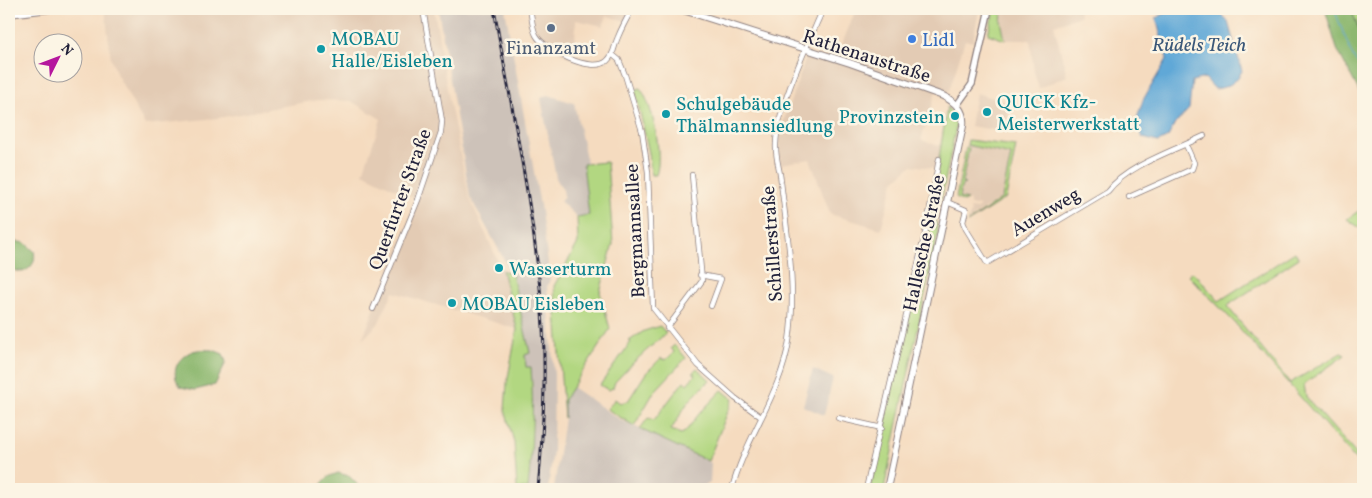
<svg xmlns="http://www.w3.org/2000/svg" width="1372" height="498" font-family="Vollkorn,serif">
<style>
.built{fill:#e3cbb4}
.industrial{fill:#cdc2b9}
.green{fill:#b2d781;stroke:#6a7c5e}
.forest{fill:#8db86f;stroke:#586d55}
.water{fill:#61a8d7;stroke:#426589}
.lines{fill:none;stroke-linecap:round;stroke-linejoin:round}
.stream{stroke:#61a8d7;stroke-width:1}
.minor-casing{stroke:#8c7e7d;stroke-width:6}
.tertiary-casing{stroke:#8c7e7d;stroke-width:8}
.secondary-casing{stroke:#8c7e7d;stroke-width:8}
.minor{stroke:#fff;stroke-width:4.5}
.tertiary{stroke:#fff;stroke-width:5.5}
.secondary{stroke:#fff;stroke-width:6}
.rail-casing{stroke:#22223b;stroke-width:3}
.rail{stroke:#fcf5e5;stroke-width:1;stroke-dasharray:4;stroke-linecap:butt}
.service-dot{fill:#5c6f8a;stroke:#fcf5e5;stroke-width:2}
.shop-dot{fill:#3f7fe0;stroke:#fcf5e5;stroke-width:2}
.culture-dot{fill:#0f9aa8;stroke:#fcf5e5;stroke-width:2}
.labels{text-anchor:middle;stroke-width:5;stroke-linejoin:round;paint-order:stroke}
.culture-label{font-size:19px;fill:#0d838f;stroke:#fcf5e5;text-anchor:start}
.shop-label{font-size:19px;fill:#366cbe;stroke:#fcf5e5;text-anchor:start}
.service-label{font-size:19px;fill:#4e5e75;stroke:#fcf5e5}
.street-label{font-size:19px;fill:#22223b;stroke:#fcf5e5}
.water-label{font-size:20px;font-style:italic;fill:#3b5879;stroke:#fcf5e5}
</style>
<rect width="100%" height="100%" fill="#fcf5e5"/>
<filter id="ink" filterUnits="userSpaceOnUse"><feTurbulence type="fractalNoise" baseFrequency=".02" numOctaves="2"/><feDisplacementMap in="SourceGraphic" scale="10" xChannelSelector="R" yChannelSelector="G"/><feConvolveMatrix kernelMatrix="1 2 1 2 8 2 1 2 1" color-interpolation-filters="sRGB"/></filter>
<filter id="wash" filterUnits="userSpaceOnUse"><feTurbulence type="fractalNoise" baseFrequency=".0096" numOctaves="4" result="noise"/><feDisplacementMap in="SourceGraphic" scale="20" xChannelSelector="R" yChannelSelector="G"/><feGaussianBlur stdDeviation="1.12" result="paint"/><feColorMatrix in="noise" values="0 0 0 0 0 0 0 0 0 0 0 0 0 0 0 0 0 1.4 0 .05"/><feComposite in="paint" operator="in"/></filter>
<g filter="url(#wash)">
<rect width="100%" height="100%" fill="#f5dbbf"/>
<path class="built" d="M105,9H434L447,89L469,197L502,270L517,329L393,292L378,324L362,340L418,200L363,173L381,119L351,101L318,100L218,118L145,125L117,75L111,59Z
M530,9H632L626,21L607,16L603,26L576,20L574,61L538,38Z
M856,9H979L973,42L965,40L949,91L937,88L921,140L942,147L938,169L912,165L894,181L881,229L830,214L810,159L781,164L779,154L781,128L806,58L811,55L835,62Z
M1003,9H1079L1080,16L1054,25L1067,76L1039,88L1034,72L1030,40H1005L1001,21Z
M976,93L1006,102L1008,117L1000,131L970,126Z
M967,145L1011,155L1002,197L967,221L971,213L970,208L977,209L980,206L970,205V201L959,198L968,148Z"/>
<path class="industrial" d="M438,9H505L541,211L550,279L547,287L554,375L553,451L548,489H528L533,424V389L531,367H526L525,354H530L512,274L470,197Z
M548,95L574,103L587,163L583,164L589,216L577,217L560,201L564,196L563,190L556,178L541,98Z
M813,369L833,378L824,415L803,406Z
M572,387L619,419L711,463L710,483L699,489H554L564,418L563,400Z"/>
<path class="green" d="M994,9H1003L1001,21L1005,40L988,34Z
M1351,9H1363V40Z
M640,88C653,104 663,156 656,175H651L649,153L635,90Z
M947,107L955,116L956,127L943,191L935,217L938,233L884,489H870L929,223Z
M968,140L1016,146L1006,198L967,223L1002,198L1011,155L967,145Z
M966,148H969L962,183L965,184L962,185L959,198L967,200L963,202L956,198Z
M607,162L613,244L600,292L610,329L564,400V418L554,286L578,243L577,217L589,215L583,164Z
M1363,208V230L1347,219Z
M1295,252L1299,258L1227,306L1290,383L1341,353L1345,355L1304,384L1306,397L1363,462V468L1234,322L1188,275L1193,272L1219,301Z
M502,270L512,274L530,353L525,355L526,367H531C534,408 532,448 528,489H517L514,442L505,410L507,383L517,329Z
M660,326L666,333L636,360L615,382L613,388L608,390L600,385L631,342L629,341L644,331Z
M675,345L686,358L654,392L634,426L607,409L615,399L620,403L628,401L646,373L661,358L666,360L674,352L671,348Z
M697,368L710,380L688,402L671,430L681,434L685,432L699,414L722,390L733,399L708,461L640,429L648,418L654,420L684,381L687,384L695,375L693,372Z"/>
<path class="forest" d="M1325,9H1351L1363,40V99L1337,49Z
M13,241L25,243L34,251C38,267 22,278 9,267V244Z
M213,350L223,354L226,362L215,385L195,390L181,387C169,374 177,357 193,351C199,349 207,350 213,350Z
M338,473L349,476L362,489H317L328,477Z"/>
<path class="water" d="M1174,9H1218L1228,22L1242,71C1235,83 1229,87 1215,89L1205,78L1192,81L1189,109L1174,125L1168,137L1158,142L1143,138L1135,125L1143,100L1167,59L1156,18Z"/>
<g class="lines">
<path class="stream" d="M1334,9L1353,57L1363,70"/>
</g>
</g>
<g filter="url(#ink)">
<g class="lines">
<g class="minor-casing">
<path id="minor" d="M530,9C532,17 532,28 536,35C544,50 592,74 607,61C615,54 614,45 618,37C622,27 627,18 632,9
M613,55L619,60L625,75L642,131L648,172L653,308L698,365L735,398L761,417
M1129,197L1192,169L1194,163L1186,145
M947,202L966,210L963,222L966,229L987,263L1108,191C1126,166 1175,150 1204,136
M700,275L721,279L711,306
M373,309L418,200L441,132L442,121L423,9
M667,328L702,281L692,175
M838,418L882,428
M732,489C745,438 781,394 789,341C797,288 787,234 781,182C780,169 775,157 776,144C777,108 808,44 823,9
M866,489L927,225L939,159"/>
</g>
<g class="tertiary-casing">
<path id="tertiary" d="M957,105L972,84L989,9"/>
</g>
<g class="secondary-casing">
<path id="secondary" d="M680,9L850,63L943,96C956,102 965,111 963,126L887,489
M9,14L50,9"/>
</g>
<use href="#minor" class="minor"/>
<use href="#tertiary" class="tertiary"/>
<use href="#secondary" class="secondary"/>
<g class="rail-casing">
<path id="rail" d="M494,9C512,113 537,221 543,327C546,381 543,435 538,489"/>
</g>
<use href="#rail" class="rail"/>
</g>
</g>
<circle class="service-dot" cx="551" cy="28" r="5"/>
<circle class="shop-dot" cx="912" cy="39" r="5"/>
<g class="culture-dot">
<circle cx="321" cy="49" r="5"/>
<circle cx="987" cy="112" r="5"/>
<circle cx="666" cy="114" r="5"/>
<circle cx="955" cy="116" r="5"/>
<circle cx="499" cy="268" r="5"/>
<circle cx="452" cy="303" r="5"/>
</g>
<g class="labels">
<g class="culture-label">
<text x="331" y="45">MOBAU<tspan x="331" dy="22">Halle/Eisleben</tspan></text>
<text x="997" y="108">QUICK Kfz-<tspan x="997" dy="22">Meisterwerkstatt</tspan></text>
<text x="676" y="110">Schulgebäude<tspan x="676" dy="22">Thälmannsiedlung</tspan></text>
<text x="945" y="123" text-anchor="end">Provinzstein</text>
<text x="509" y="275">Wasserturm</text>
<text x="462" y="310">MOBAU Eisleben</text>
</g>
<g class="shop-label">
<text x="922" y="46">Lidl</text>
</g>
<g class="service-label">
<text x="551" y="54">Finanzamt</text>
</g>
<g class="street-label">
<text transform="translate(867 55) rotate(18)" y="7">Rathenaustraße</text>
<text transform="translate(399 199) rotate(-70)" y="7">Querfurter Straße</text>
<text transform="translate(1045 211) rotate(-31)" y="7">Auenweg</text>
<text transform="translate(634 231) rotate(-93)" y="7">Bergmannsallee</text>
<text transform="translate(923 243) rotate(-78)" y="7">Hallesche Straße</text>
<text transform="translate(771 244) rotate(-94)" y="7">Schillerstraße</text>
</g>
<g class="water-label">
<text x="1199" y="51">Rüdels Teich</text>
</g>
</g>
<rect width="1372" height="498" fill="none" stroke="#fcf5e5" stroke-width="30"/>
<g transform="translate(58 58) rotate(48)"><circle r="24" fill="#fcf5e5" stroke="#a5a1a1"/>
<path d="M0-4L9 19L0 12L-9 19Z" fill="#b5179e"/>
<text y="-8" font-size="14" font-weight="bold" text-anchor="middle" fill="#22223b">N</text>
</g>
</svg>
